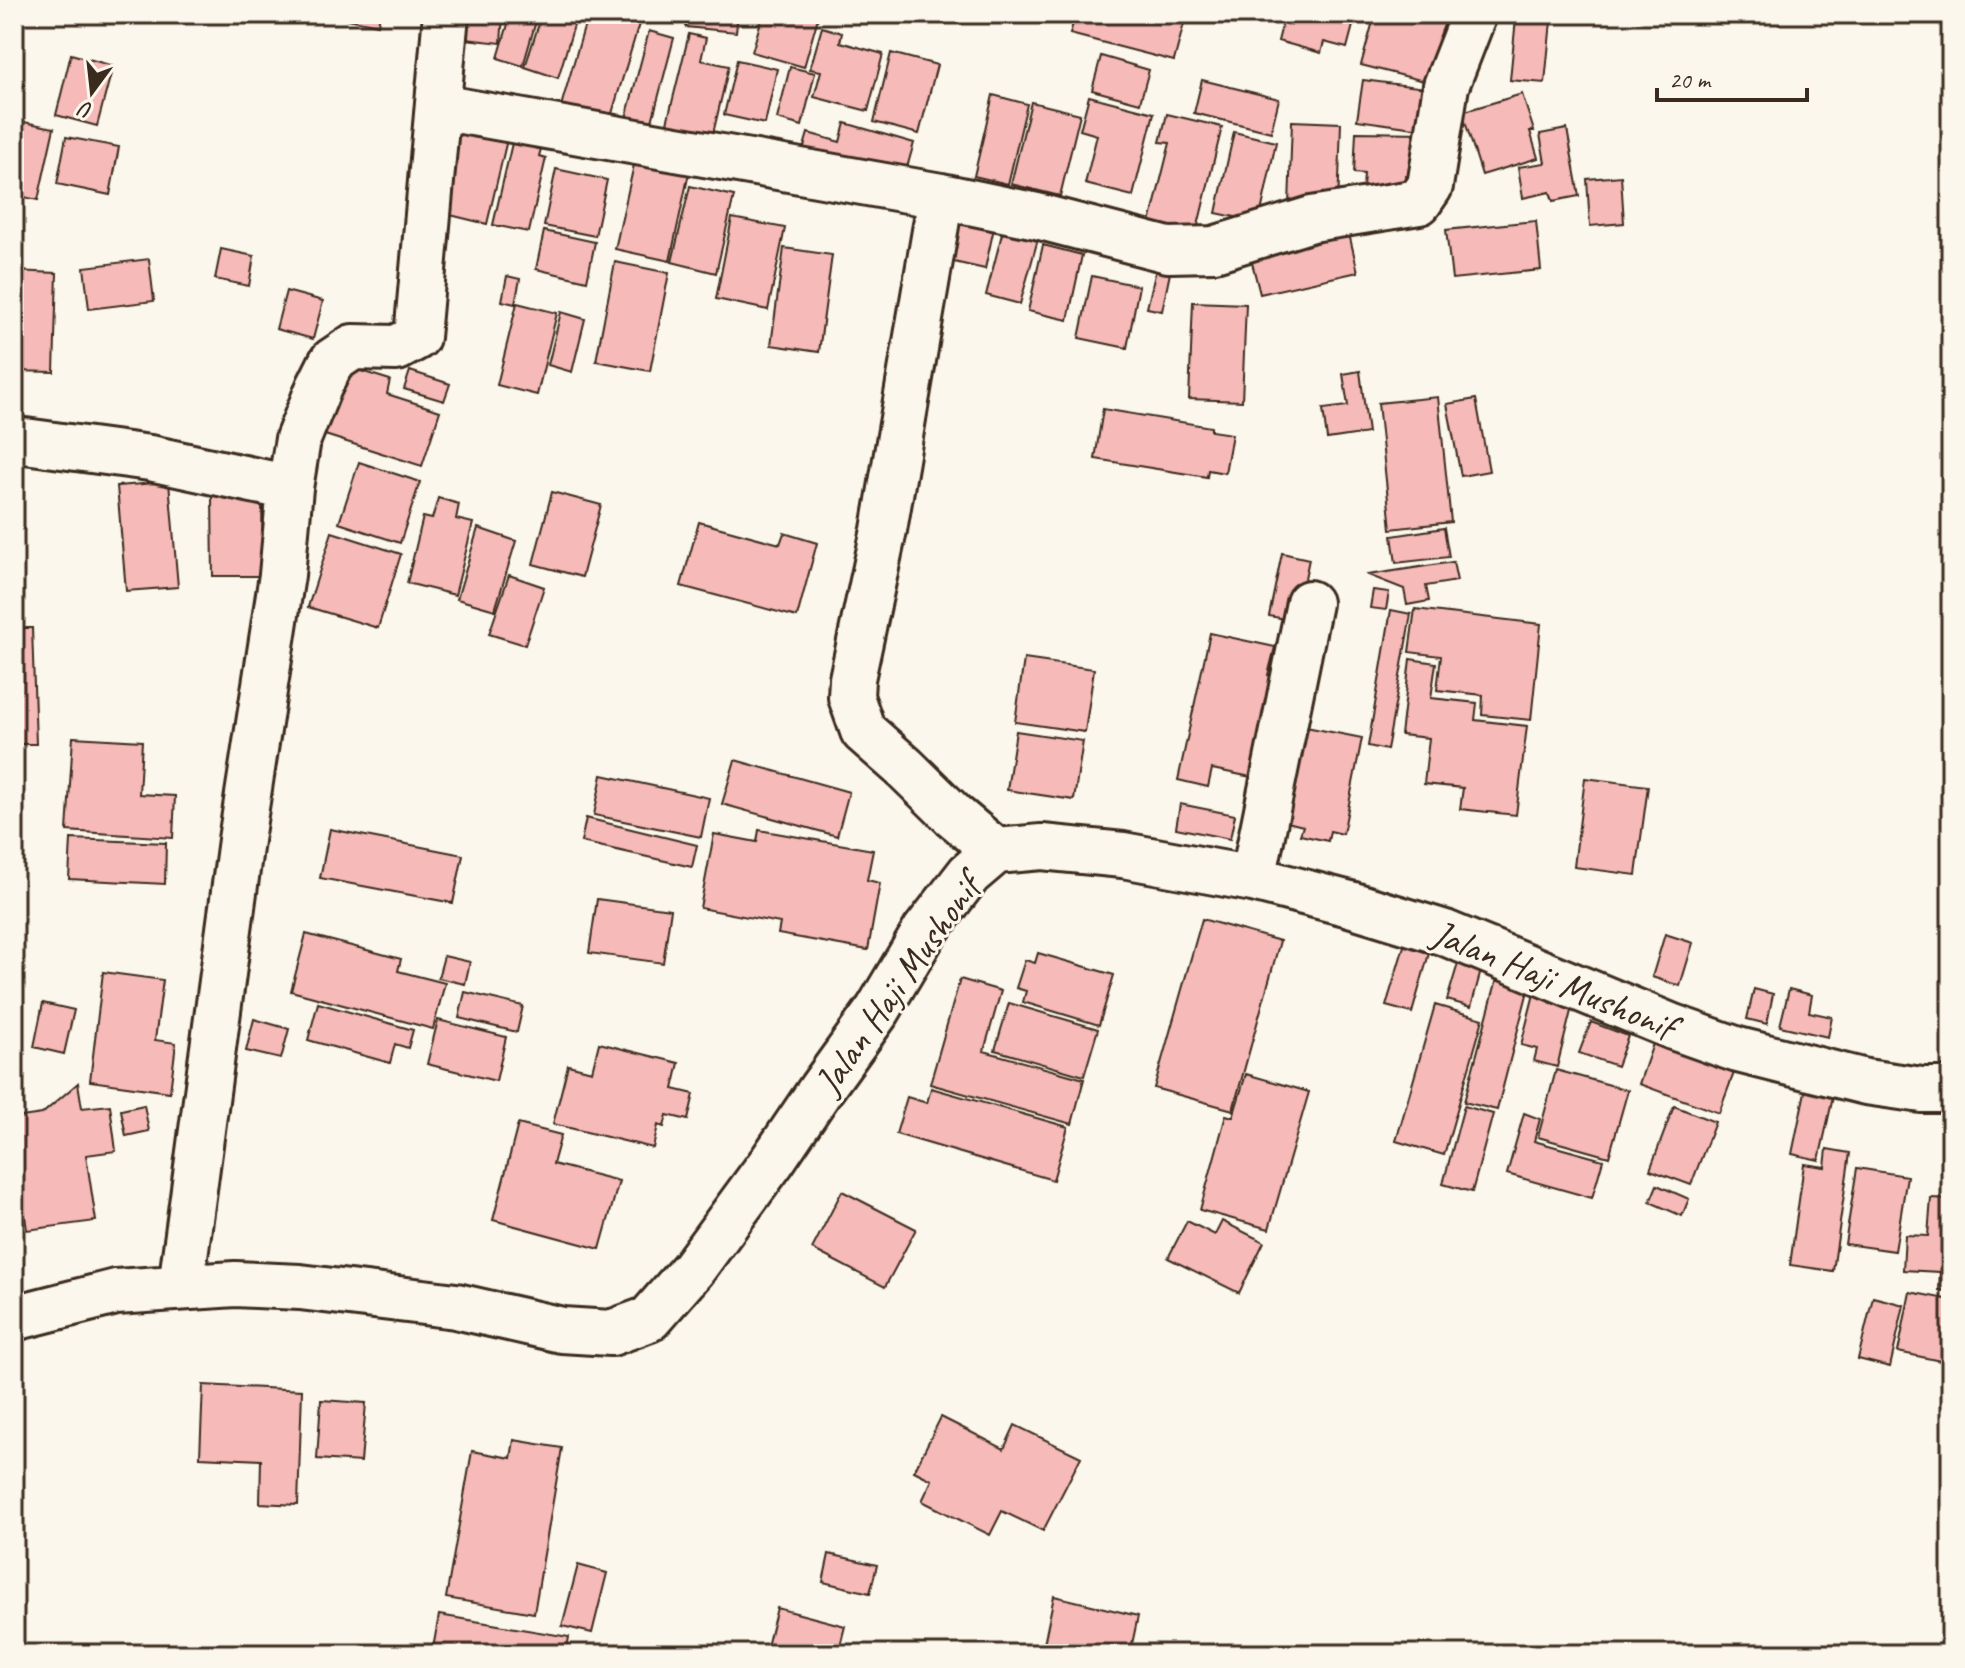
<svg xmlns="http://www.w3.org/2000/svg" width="1965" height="1668" font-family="Caveat,sans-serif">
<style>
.building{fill:#f6bab8;stroke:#3b2a1e;stroke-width:2}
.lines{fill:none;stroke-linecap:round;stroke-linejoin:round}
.minor-casing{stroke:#3b2a1e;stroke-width:50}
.minor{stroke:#fbf7ec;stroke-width:44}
.labels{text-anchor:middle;stroke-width:6;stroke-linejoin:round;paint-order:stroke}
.street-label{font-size:38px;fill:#3b2a1e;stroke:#fbf7ec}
</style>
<rect width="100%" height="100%" fill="#fbf7ec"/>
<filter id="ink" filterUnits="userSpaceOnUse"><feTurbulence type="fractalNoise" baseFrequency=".0125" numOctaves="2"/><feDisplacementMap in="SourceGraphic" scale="16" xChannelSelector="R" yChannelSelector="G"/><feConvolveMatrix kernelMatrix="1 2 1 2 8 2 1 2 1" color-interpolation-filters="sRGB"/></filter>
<g filter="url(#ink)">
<path class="building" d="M328,14H380L378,25L328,15Z
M459,14H503L501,43L457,38Z
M511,14H538L523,66L498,58Z
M542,14H549L575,22L558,78L525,67Z
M588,14H642L610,120L561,106Z
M687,14H738L736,32L686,27Z
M763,14H819L804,67L752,52Z
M1101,14H1178L1186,16L1174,61L1070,34L1075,16L1099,23Z
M1285,14H1356L1347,48L1324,42L1321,53L1278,41Z
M1375,14H1461L1454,41L1440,37L1428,82L1361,65Z
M1516,18L1551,21L1545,83L1510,80Z
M822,27L842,33L840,42L883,54L868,111L814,97L821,71L810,69Z
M649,31L674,38L650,129L625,122Z
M689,34L706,38L701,60L729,66L711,142L665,131Z
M891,53L937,65L919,134L874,122Z
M71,54L113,66L97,126L56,115Z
M1101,56L1149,70L1140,103L1092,90Z
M737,60L777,69L765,124L724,115Z
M790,67L815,73L802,126L777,119Z
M1202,80L1279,99L1271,132L1194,113Z
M1363,80L1434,89L1429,130L1357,120Z
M1522,94L1534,131H1530L1538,158L1482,175L1462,112Z
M993,95L1027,104L1008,184L974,176Z
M1089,96L1154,113L1133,196L1085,184L1097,135L1080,130Z
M1031,102L1080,114L1060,196L1011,184Z
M1167,114L1222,127L1194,242L1148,231L1170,143L1160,142Z
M461,115L510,127L487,224L438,212Z
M14,120L54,128L38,200L14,195Z
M1292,121L1341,123L1338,208L1289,206Z
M845,123L914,143L902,185L801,157L808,133L840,142Z
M1567,129L1579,196L1553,201L1550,192L1523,198L1518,167L1545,163L1540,134Z
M1234,132L1276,142L1259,222L1216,213Z
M1356,132L1426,133L1425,176L1405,175L1404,190L1363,188L1364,174L1354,173Z
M66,137L119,147L110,195L57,184Z
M512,143L541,149L539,156L546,158L529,232L493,225Z
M636,156L690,168L670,261L615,249Z
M556,169L607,180L595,236L544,226Z
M1621,176L1624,223L1590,226L1587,179Z
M690,186L734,196L716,273L672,262Z
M958,206L997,214L985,269L945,260Z
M732,218L785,228L768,310L716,299Z
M1536,221L1541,270L1452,279L1446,230Z
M1347,225L1358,272L1260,294L1248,247Z
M1003,230L1038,239L1020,304L986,295Z
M544,231L595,242L587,281L536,269Z
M1043,245L1082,255L1068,320L1028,311Z
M784,248L832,255L819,352L771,345Z
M221,249L254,256L249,286L215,279Z
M149,259L154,301L89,309L84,267Z
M615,262L669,273L650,371L596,361Z
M1156,270L1170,273L1162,311L1147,308Z
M14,271L57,273L54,372L14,371Z
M507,276L520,279L515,304L502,301Z
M1092,276L1139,286L1127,348L1079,338Z
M286,291L323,301L313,339L276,329Z
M1193,302L1246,304L1242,401L1189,399Z
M517,303L557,313L537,395L497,385Z
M561,312L585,319L572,372L548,365Z
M348,367L390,380L387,394L440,411L422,466L325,435Z
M410,371L450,384L444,401L404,389Z
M1360,371L1368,433L1327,439L1323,409L1348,406L1343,374Z
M1438,397L1451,522L1391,529L1378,403Z
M1476,399L1489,471L1461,476L1447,404Z
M1103,409L1211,427V431L1232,434L1225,473L1208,470L1207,477L1095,459Z
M359,462L420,482L400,543L339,523Z
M169,482L178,587L126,591L117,486Z
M552,492L601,505L582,577L533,564Z
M262,495L263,576H213L212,496Z
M438,498L459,504L456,519L473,523L455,595L407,583L423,517L432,519Z
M699,522L780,544L784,533L817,543L797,617L681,586Z
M478,528L516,541L495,610L457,599Z
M1444,528L1449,557L1396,563L1392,536Z
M332,532L401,554L378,628L308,607Z
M1282,553L1309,559L1296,621L1269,616Z
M1453,562L1457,581L1426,586L1429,601L1407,605L1404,589L1368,575Z
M509,575L544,587L525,645L489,634Z
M1373,590L1389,592L1386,610L1370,608Z
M1415,609L1541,624L1531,720L1482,715L1483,695L1437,690L1441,656L1409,652Z
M1391,610L1411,614L1387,750L1368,746Z
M14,628H32L36,744H14Z
M1210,633L1275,647L1268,675L1277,678L1256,778L1212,769L1208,787L1178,780Z
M1024,659L1094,669L1085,732L1015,722Z
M1410,659L1436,663L1431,698L1477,703L1475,720L1527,726L1516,815L1460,809L1463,788L1424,784L1429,738L1401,735Z
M1306,727L1362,738L1343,834L1330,831L1328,841L1300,835L1303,826L1287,822Z
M1016,731L1083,741L1074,800L1007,790Z
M73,737L142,741L139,794L175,796L173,838L67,831Z
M735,760L849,792L837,836L722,804Z
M602,775L709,798L701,837L594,815Z
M1585,778L1648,786L1636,875L1574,867Z
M1180,804L1235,815L1230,839L1176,828Z
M586,818L697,845L692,867L581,842Z
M330,829L463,855L453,903L320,878Z
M759,830L873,850L867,880L880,883L868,950L778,934L780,923L700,908L714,834L757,842Z
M71,839L166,843L165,884L69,879Z
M597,899L671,909L663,963L589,953Z
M1202,919L1280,941L1233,1110L1154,1088Z
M306,934L401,959L398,971L445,983L433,1029L291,991Z
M1665,934L1693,943L1680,986L1652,977Z
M1407,936L1432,943L1412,1013L1386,1006Z
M1038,953L1114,975L1099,1025L1023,1002L1026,991L1016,988L1025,960L1035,963Z
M444,956L470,962L465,984L438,978Z
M1459,960L1482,967L1471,1007L1447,1000Z
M103,972L163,980L155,1040L176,1043L170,1092L90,1081Z
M1498,975L1530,983L1497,1110L1464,1102Z
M960,979L1001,991L984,1051L1084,1079L1072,1124L930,1084Z
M1754,989L1773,994L1767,1024L1747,1019Z
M1789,989L1812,995L1809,1012L1832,1017L1828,1037L1780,1026Z
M1535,990L1574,999L1557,1067L1534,1061L1537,1049L1521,1045Z
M465,992L523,1006L517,1032L459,1018Z
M43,1003L74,1010L64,1054L34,1047Z
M318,1003L413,1030L408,1048L395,1044L390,1063L308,1040Z
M1009,1003L1098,1029L1084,1076L995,1050Z
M1435,1005L1483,1019L1444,1155L1396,1141Z
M254,1019L289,1029L281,1059L246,1051Z
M438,1020L506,1037L496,1081L427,1064Z
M1591,1022L1628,1036L1617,1066L1579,1053Z
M1654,1041L1735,1070L1719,1113L1639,1084Z
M599,1043L679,1063L673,1089L694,1094L688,1120L667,1115L664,1127L658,1125L653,1148L553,1124L568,1065L592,1071Z
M1556,1070L1628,1090L1609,1157L1538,1137Z
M1246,1074L1309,1092L1269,1229L1200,1210L1226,1115L1233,1117Z
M1807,1082L1835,1088L1819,1160L1792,1154Z
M78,1083L82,1108L110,1105L116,1151L86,1155L96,1221L27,1230L14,1143V1118L42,1114Z
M931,1088L1068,1127L1053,1180L896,1134L907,1097L927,1103Z
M144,1105L149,1131L126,1136L121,1110Z
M1464,1106L1493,1114L1472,1192L1443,1184Z
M1674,1106L1715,1122L1691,1185L1650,1170Z
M1524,1113L1540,1119L1534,1141L1603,1160L1592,1198L1507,1174Z
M518,1124L561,1135L553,1164L619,1181L600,1249L493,1220Z
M1827,1149L1850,1153L1833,1271L1790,1265L1804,1164L1825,1167Z
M1857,1168L1907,1176L1895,1251L1845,1244Z
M1657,1185L1689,1199L1682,1216L1650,1202Z
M842,1191L916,1229L885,1287L812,1249Z
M1931,1198L1951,1199V1291L1939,1290L1940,1272L1903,1270L1905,1235L1928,1236Z
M1187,1221L1215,1235L1222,1221L1264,1242L1239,1293L1168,1258Z
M1910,1292L1951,1300L1950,1363L1898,1352Z
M1873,1297L1904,1305L1890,1367L1858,1359Z
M203,1385L302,1390L298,1505L260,1503L261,1460L200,1457Z
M321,1400L366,1403L361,1462L317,1459Z
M941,1417L1004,1449L1015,1425L1081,1457L1043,1531L1002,1511L990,1535L922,1501L932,1480L914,1471Z
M514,1440L562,1448L534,1613L446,1598L472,1451L511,1458Z
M829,1554L877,1565L870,1593L823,1582Z
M578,1565L607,1573L592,1633L562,1626Z
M1054,1596L1138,1616L1130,1654H1042Z
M777,1608L845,1626L838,1654H765Z
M439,1615L569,1637L566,1654H432Z"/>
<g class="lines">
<g class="minor-casing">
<path id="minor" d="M439,107L941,196L1037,216L1168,250L1214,249L1312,219L1419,202L1430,186L1446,86L1474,14
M941,196L884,530L852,679L851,697L863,731L905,768L953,815L996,851
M25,441L150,458L290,488
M1253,879L1309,603
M181,1286L241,840L282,575L290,488L298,439L319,387L332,361L353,347L397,348L417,337L446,14
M14,1318L116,1292L235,1284L300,1287L456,1306L562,1330L611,1333L649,1319L693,1269L773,1160L821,1089L878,1010L925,931L969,874L996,851L1042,847L1123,855L1253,879L1350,904L1445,933L1673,1027L1738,1050L1866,1082L1922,1090H1951"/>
</g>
<use href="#minor" class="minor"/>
</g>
</g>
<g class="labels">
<g class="street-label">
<text transform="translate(1554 979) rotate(22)" y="13">Jalan Haji Mushonif</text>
<text transform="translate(897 984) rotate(-55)" y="13">Jalan Haji Mushonif</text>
</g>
</g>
<rect width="1965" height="1668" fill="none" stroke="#fbf7ec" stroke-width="48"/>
<rect x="24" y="24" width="1917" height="1620" fill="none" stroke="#3b2a1e" stroke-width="3" filter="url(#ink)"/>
<g transform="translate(92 92) rotate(195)" stroke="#fbf7ec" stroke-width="6" paint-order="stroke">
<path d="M0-6L14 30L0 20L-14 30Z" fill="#3b2a1e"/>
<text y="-12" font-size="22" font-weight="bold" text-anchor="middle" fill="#3b2a1e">U</text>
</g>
<path d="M1657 88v12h150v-12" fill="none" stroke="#3b2a1e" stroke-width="4"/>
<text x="1669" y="88" font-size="24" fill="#3b2a1e" stroke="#fbf7ec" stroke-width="6" paint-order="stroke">20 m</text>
</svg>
